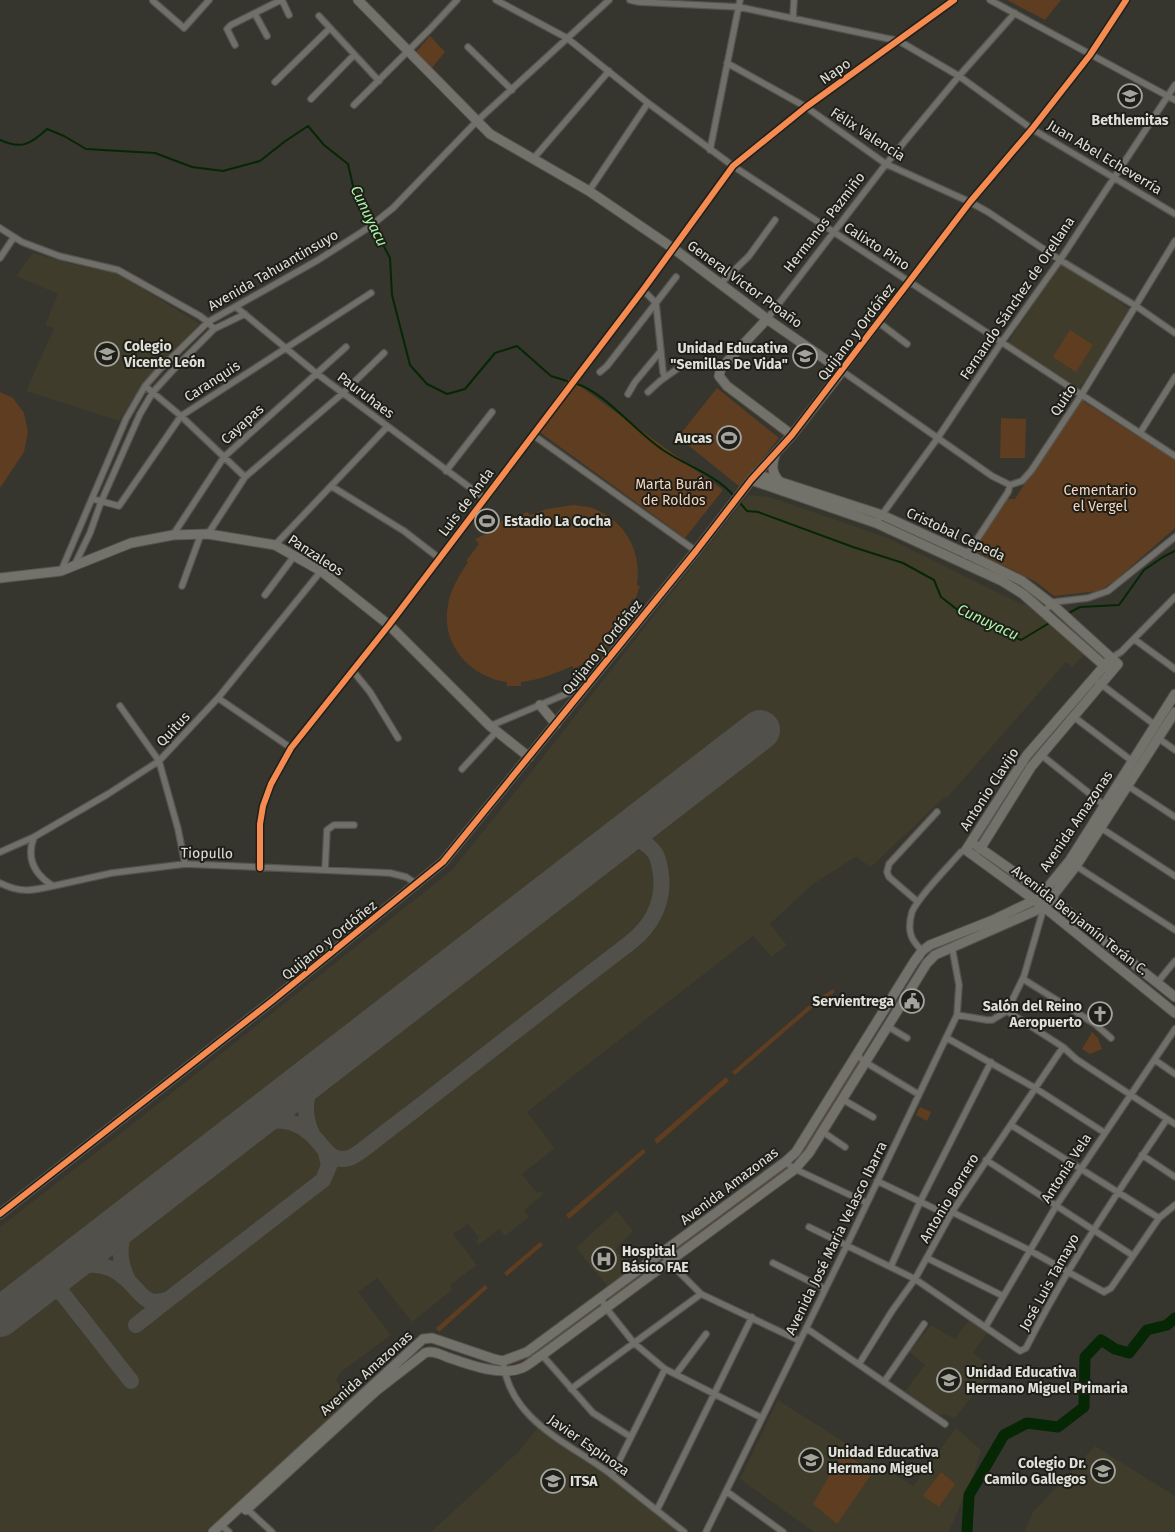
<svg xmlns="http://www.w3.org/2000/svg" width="1175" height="1532" font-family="'Fira Sans',sans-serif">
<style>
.built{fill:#3f3c2b}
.green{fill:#5f3d20}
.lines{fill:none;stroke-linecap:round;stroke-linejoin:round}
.stream{stroke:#052704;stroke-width:2}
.river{stroke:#052704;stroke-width:11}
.taxiway{stroke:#51504a;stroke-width:16}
.runway{stroke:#51504a;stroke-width:40}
.street-casing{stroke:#54534d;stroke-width:8}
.secondary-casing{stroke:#54534d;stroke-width:11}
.street{stroke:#706f6a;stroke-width:5.5}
.secondary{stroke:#72726a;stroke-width:9}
.cycleway-casing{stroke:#1f1f19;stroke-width:9}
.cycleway{stroke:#f68b52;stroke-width:6}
.labels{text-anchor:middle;stroke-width:4;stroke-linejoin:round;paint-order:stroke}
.street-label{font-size:14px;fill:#e1e0d8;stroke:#1f1f19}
.poi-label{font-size:14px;font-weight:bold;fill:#e1e0d8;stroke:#1f1f19;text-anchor:start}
.park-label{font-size:14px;fill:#f8d5bc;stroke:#1f1f19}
.water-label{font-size:15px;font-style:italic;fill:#acf6a7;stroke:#1f1f19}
</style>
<rect width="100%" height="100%" fill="#36352e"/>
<path class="built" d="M33,253L73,264L119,274L200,324L146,379L119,421L26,391L54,328L45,325L58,294L16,276Z
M1060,262L1131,310L1080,388L1008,343Z
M748,495L770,497L888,538L1019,603L1031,606L1086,653L1072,667L1066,662L947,798L945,797L871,867L856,857L813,884L770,924L787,945L772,957L753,936L527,1112L555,1148L522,1174L537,1193L540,1191L544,1194L524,1210L529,1217L505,1236L499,1229L479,1245L476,1241L479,1238L468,1224L453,1234L477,1265L450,1285L452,1290L412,1322L377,1278L358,1292L391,1335L341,1372L336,1380L351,1400L207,1532H0V1227L139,1119L452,870L528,776Z
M617,1210L633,1231L616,1249L631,1270L608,1287L576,1248Z
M969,1320L987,1333L973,1353L994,1369L954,1419L945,1414L939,1415L905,1391L925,1365L909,1352L931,1325L955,1339Z
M778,1400L913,1486L956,1428L981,1450L975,1470L949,1532H814L740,1479Z
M539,1426L612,1475L683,1532H431L519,1451Z
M1095,1446L1175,1496V1532H1024L1033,1512Z"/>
<path class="green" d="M1007,0H1061L1045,20Z
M430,36L445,52L431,69L415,53Z
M1070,330L1093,345L1076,372L1053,357Z
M569,378L723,490L685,538L534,428Z
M717,388L779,438L740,487L678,437Z
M0,392L13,398L24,413L28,432L24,452L0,488Z
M1078,398L1175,460V528L1116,580L1099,591L1054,596L1036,582L973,550L1007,499H1015Z
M1001,418L1026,419L1025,458H1000Z
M573,505C579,506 586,506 592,508C625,520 642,551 637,585L640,586L635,600L632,599L618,626L606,642L608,645L594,658L574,669L572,666C555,674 539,680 521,682V686H507V682C470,677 440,644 448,605C450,590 460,574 468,562L466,561L479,544L475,539L486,534L504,519L507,522L527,512L530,515L547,509Z
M833,989L835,992L817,1004L735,1075L732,1072L814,1001Z
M1092,1032L1098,1038L1102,1049L1090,1054L1082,1049Z
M857,1057L861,1060L810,1144L796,1160L795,1158Z
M726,1077L729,1081L657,1144L654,1140Z
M920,1107L931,1112L927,1121L916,1115Z
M643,1149L646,1152L569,1219L566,1215Z
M785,1165L787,1169L678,1249L677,1247Z
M540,1242L543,1245L507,1276L504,1273Z
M660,1260L661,1262L610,1299L608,1297Z
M485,1285L488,1288L439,1332L436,1328Z
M597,1304L599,1307C574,1326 539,1357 509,1365V1362Z
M843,1452L873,1472L837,1524L813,1504Z
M941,1472L955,1484L939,1507L923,1496Z"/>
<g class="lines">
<path class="stream" d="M0,140C21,150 31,144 47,129L64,136L86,149L155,153L192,167L223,171L260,161L284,142L308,126L324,145L348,164L354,190L390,258L392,295L410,365L427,384L447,394L465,389L495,353L517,346L551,376L567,381
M577,384C604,392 637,433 663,450C686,466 715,474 734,496
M741,504L747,511L758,512L853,547L903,563L934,580L941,597L959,611L1021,640L1051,622
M1067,614L1080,607L1119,605L1144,570L1163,557L1175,551"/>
<path class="river" d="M967,1532L969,1495L1004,1435L1027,1423L1058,1427L1084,1407L1085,1357L1101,1340L1115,1349L1129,1353L1147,1330L1167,1325L1175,1318"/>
<path class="taxiway" d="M238,1134C263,1118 291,1113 314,1137C325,1148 330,1163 349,1158C356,1156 362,1150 368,1146C384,1133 400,1121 416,1109C488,1053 559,997 631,942C652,925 664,902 661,875C660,867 659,859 655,853C648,843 637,838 626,834
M313,1136C298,1106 308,1083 331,1061
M69,1265C62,1274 60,1281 62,1293L131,1381
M57,1274C80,1263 104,1259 125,1278C141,1291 144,1309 169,1299L323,1180L329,1166L326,1153
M128,1280C115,1255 119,1227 141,1208
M30,1294C41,1287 50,1288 62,1293
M136,1325L169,1299"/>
<path class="runway" d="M0,1317L760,730"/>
<g class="street-casing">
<path id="street" d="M282,0L289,15
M496,0L567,38L648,103L733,166L1175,456
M630,0L639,2L739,7L899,41L959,76L1032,129L1175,214
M990,0L1175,100
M153,1L184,28L209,0
M255,14L267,36
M319,16L379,81
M793,18L794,0
M235,45L227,29L231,25L281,0
M468,47L512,90
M727,63L806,107L886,164L970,202L988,212L1060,260L1136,306L1175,333
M275,82L330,28
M311,99L354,55
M354,105L430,29L457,0
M710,150L740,0
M533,159L609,71
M589,191L648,103
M0,228L22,242L59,256L118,270L200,316L208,322L214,329
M0,258L14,237
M720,284L749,256L775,220
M643,290L656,303L663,372L665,377
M236,307L316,373L484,498
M767,319L886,164L959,76L1015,13
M878,322L907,344
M600,372L607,366L676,277
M145,386L181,416L245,477
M648,392L660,381L677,369
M628,394L635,382L660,352
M1140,433L1175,377
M533,435L696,551
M446,471L492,412
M1010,485L992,476L842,371L970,202L1032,129L1090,55L1126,0
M1010,485L1022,481L1031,471L1082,394L1175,241
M331,486L404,531L439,558
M93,499L119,506L181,416L371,293
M876,523L937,439L1001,343L1060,260L1175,85
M208,534L245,477L343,393L384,353
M173,535L224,457L346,347
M275,545L387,427
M966,556L1008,492L1010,485
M74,566L90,533L101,502L140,414L153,392L175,368L214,329L245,314
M61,571L126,419L145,386L160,369L208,322L318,260L368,228L393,208L477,121L609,0
M182,586L201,534
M265,595L295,555
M1043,612L1054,602L1088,598L1108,591L1175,537
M1134,639L1175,669
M1111,658L1121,652L1175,597
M353,671L370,692L398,738
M1098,682L1155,725
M218,698L291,748
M120,706L159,761L178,829L185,864
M1074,717L1132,761
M490,726L585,686
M1158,738L1175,750
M1040,754L1104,805
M462,769L497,731
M1128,786L1175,817
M1101,828L1175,876
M34,837C26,858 34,874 53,886L112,873L185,864L390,873L406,877L417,884
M0,852L34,837L108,794L159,761L218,698L321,571
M1076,866L1175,930
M260,868V824L263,806L271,784L291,748L389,625L643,290L733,166L806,107L954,0
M325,870L327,830L334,825H354
M0,883C20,893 31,891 53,886
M918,902L889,877L887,872L889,864L937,812
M922,951C918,946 913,942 911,935C909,929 910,919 912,912C917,898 950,865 961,852L966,850
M1023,979L1095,1024L1111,1038
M1157,983L1175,961
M1007,1011L1063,1047L1076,1059L1175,1124
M957,1015L987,1020H992L1007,1011L1024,976L1044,907
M887,1026L907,1038
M947,1038L1035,1088L1105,1133
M857,1055L865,1062L918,1094
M1155,1060L1175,1074
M842,1099L873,1117
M1011,1125L1159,1218
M823,1132L845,1147
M1142,1155L1175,1177
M986,1160L1132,1255
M785,1162L795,1169L867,1203
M877,1181L950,1216
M952,1212L1029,1250L1104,1292L1111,1288L1159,1218L1175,1205
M809,1227L915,1279L1020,1351L1026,1348C1067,1267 1117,1193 1167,1119
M662,1253L669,1262L701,1294L800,1341
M927,1258L1003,1296
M773,1263L825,1289
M891,1266L920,1202L991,1062
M601,1298L606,1308L634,1343L665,1369L762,1418
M986,1326L1056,1206L1175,1029
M806,1328L945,1424
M542,1355L593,1413L631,1437
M503,1361C510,1422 570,1443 612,1475C636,1494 660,1513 684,1532
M859,1364L892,1311L915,1279L952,1212L1063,1047
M676,1374L706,1334
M884,1382L924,1324
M571,1389L701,1294
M612,1475L665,1369
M726,1491L783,1532
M247,1509L272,1532
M657,1510L752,1317
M221,1525L229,1532
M706,1532L847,1245L957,1015L959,985L952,947"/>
</g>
<g class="secondary-casing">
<path id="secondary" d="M767,319L721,368L719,376L727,386L792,435
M775,455C771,466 772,474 780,482
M756,474L882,515L967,554L1022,581L1052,604L1118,664L1031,767L980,849
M751,480L876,523L1002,581L1023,594L1107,668
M0,578L61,571L131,543L173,535L208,534L275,545L321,571L389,625L490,726L529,757
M1111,658L1027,755L966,850L1044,907L1175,1013
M540,705L556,724
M977,846L1051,898L1175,997
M0,1214L272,1001L443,862L696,551L751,480L792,435L842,371L767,319L674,249L589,191L490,134L358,0
M246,1510L376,1391L425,1353C432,1350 440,1354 447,1357C467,1364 501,1377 522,1368C529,1365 535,1359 542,1355L795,1169L809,1153L927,963L935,955L1044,907L1076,866L1175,712
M213,1532L423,1339L432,1338L494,1359L503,1361L527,1352L785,1162L796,1152L914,962L922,951L930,945L993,920L1035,900L1043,893L1070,860L1175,694"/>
</g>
<use href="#street" class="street"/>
<use href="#secondary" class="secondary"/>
<g class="cycleway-casing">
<path id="cycleway" d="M260,868V824L263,806L271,784L291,748L389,625L643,290L733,166L806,107L954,0
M0,1214L272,1001L443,862L696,551L751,480L792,435L970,202L1032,129L1090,55L1126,0"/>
</g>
<use href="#cycleway" class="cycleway"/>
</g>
<defs>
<g id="university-ring" transform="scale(1.25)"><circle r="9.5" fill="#1f1f19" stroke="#a5a49c" stroke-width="1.5"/><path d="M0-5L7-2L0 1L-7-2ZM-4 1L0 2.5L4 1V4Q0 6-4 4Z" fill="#a5a49c"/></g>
<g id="school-ring" transform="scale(1.25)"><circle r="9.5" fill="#1f1f19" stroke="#a5a49c" stroke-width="1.5"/><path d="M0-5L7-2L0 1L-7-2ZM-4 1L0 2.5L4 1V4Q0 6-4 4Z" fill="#a5a49c"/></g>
<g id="stadium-ring" transform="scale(1.25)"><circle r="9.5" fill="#1f1f19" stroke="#a5a49c" stroke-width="1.5"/><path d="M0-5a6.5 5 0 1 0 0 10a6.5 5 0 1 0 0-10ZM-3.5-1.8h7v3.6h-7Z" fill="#a5a49c"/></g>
<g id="civic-ring" transform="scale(1.25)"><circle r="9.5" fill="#1f1f19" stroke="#a5a49c" stroke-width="1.5"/><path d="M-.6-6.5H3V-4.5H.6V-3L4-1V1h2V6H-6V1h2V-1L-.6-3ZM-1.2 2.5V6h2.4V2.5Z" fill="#a5a49c"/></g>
<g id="church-ring" transform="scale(1.25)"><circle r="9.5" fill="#1f1f19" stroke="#a5a49c" stroke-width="1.5"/><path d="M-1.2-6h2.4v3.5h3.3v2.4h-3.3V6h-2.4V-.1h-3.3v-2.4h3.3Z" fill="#a5a49c"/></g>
<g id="hospital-ring" transform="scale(1.25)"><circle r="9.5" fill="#1f1f19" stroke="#a5a49c" stroke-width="1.5"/><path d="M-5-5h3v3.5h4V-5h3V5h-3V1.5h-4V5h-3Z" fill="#a5a49c"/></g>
</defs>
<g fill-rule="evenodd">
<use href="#university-ring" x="1130" y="96"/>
<use href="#school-ring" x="107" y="354"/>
<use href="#school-ring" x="805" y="356"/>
<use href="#stadium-ring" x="729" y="438"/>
<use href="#stadium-ring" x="487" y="521"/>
<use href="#civic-ring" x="912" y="1001"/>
<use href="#church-ring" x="1100" y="1014"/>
<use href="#hospital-ring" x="604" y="1259"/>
<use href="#school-ring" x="949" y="1380"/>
<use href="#school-ring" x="811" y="1460"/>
<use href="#school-ring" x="1103" y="1471"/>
<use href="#school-ring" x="553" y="1481"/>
</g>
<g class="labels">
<g class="street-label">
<text transform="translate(835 71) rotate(-35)" y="5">Napo</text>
<text transform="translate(868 134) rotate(33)" y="5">Félix Valencia</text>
<text transform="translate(1105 157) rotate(31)" y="5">Juan Abel Echeverría</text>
<text transform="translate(824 222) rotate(-52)" y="5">Hermanos Pazmiño</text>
<text transform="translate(877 246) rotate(33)" y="5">Calixto Pino</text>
<text transform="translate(273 270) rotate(-30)" y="5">Avenida Tahuantinsuyo</text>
<text transform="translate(745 284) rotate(36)" y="5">General Victor Proaño</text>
<text transform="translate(1017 298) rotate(-56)" y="5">Fernando Sánchez de Orellana</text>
<text transform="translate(856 332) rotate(-53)" y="5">Quijano y Ordóñez</text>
<text transform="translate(212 381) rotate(-33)" y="5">Caranquis</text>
<text transform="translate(366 395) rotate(37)" y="5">Pauruhaes</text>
<text transform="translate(1063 400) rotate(-56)" y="5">Quito</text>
<text transform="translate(242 424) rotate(-42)" y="5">Cayapas</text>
<text transform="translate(466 502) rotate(-53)" y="5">Luis de Anda</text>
<text transform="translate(956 534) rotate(25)" y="5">Cristobal Cepeda</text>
<text transform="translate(316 555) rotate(33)" y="5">Panzaleos</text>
<text transform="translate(602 647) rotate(-51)" y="5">Quijano y Ordóñez</text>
<text transform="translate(173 729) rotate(-47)" y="5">Quitus</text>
<text transform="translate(989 789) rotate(-57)" y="5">Antonio Clavijo</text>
<text transform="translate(1076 821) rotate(-56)" y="5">Avenida Amazonas</text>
<text transform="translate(207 853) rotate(1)" y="5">Tiopullo</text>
<text transform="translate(1080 920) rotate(38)" y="5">Avenida Benjamín Terán C.</text>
<text transform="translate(329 940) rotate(-39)" y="5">Quijano y Ordóñez</text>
<text transform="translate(1066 1168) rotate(-57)" y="5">Antonia Vela</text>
<text transform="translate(729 1186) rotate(-37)" y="5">Avenida Amazonas</text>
<text transform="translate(949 1198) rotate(-59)" y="5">Antonio Borrero</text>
<text transform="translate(836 1238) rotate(-64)" y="5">Avenida José Maria Velasco Ibarra</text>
<text transform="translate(1049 1282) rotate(-61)" y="5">José Luis Tamayo</text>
<text transform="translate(366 1373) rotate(-42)" y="5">Avenida Amazonas</text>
<text transform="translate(589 1445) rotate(35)" y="5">Javier Espinoza</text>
</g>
<g class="poi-label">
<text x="1130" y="125" text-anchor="middle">Bethlemitas</text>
<text x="124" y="351">Colegio<tspan x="124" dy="16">Vicente León</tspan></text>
<text x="788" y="353" text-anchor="end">Unidad Educativa<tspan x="788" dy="16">"Semillas De Vida"</tspan></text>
<text x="712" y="443" text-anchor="end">Aucas</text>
<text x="504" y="526">Estadio La Cocha</text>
<text x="894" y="1006" text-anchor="end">Servientrega</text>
<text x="1082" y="1011" text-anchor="end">Salón del Reino<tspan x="1082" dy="16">Aeropuerto</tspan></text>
<text x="622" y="1256">Hospital<tspan x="622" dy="16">Básico FAE</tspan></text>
<text x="966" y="1377">Unidad Educativa<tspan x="966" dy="16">Hermano Miguel Primaria</tspan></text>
<text x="828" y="1457">Unidad Educativa<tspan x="828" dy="16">Hermano Miguel</tspan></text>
<text x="1086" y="1468" text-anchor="end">Colegio Dr.<tspan x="1086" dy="16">Camilo Gallegos</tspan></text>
<text x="570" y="1486">ITSA</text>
</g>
<g class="park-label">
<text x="674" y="489">Marta Burán<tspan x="674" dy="16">de Roldos</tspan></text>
<text x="1100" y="495">Cementario<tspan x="1100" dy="16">el Vergel</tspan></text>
</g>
<g class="water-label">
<text transform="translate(369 216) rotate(64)" y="5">Cunuyacu</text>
<text transform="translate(988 622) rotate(25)" y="5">Cunuyacu</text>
</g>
</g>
</svg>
